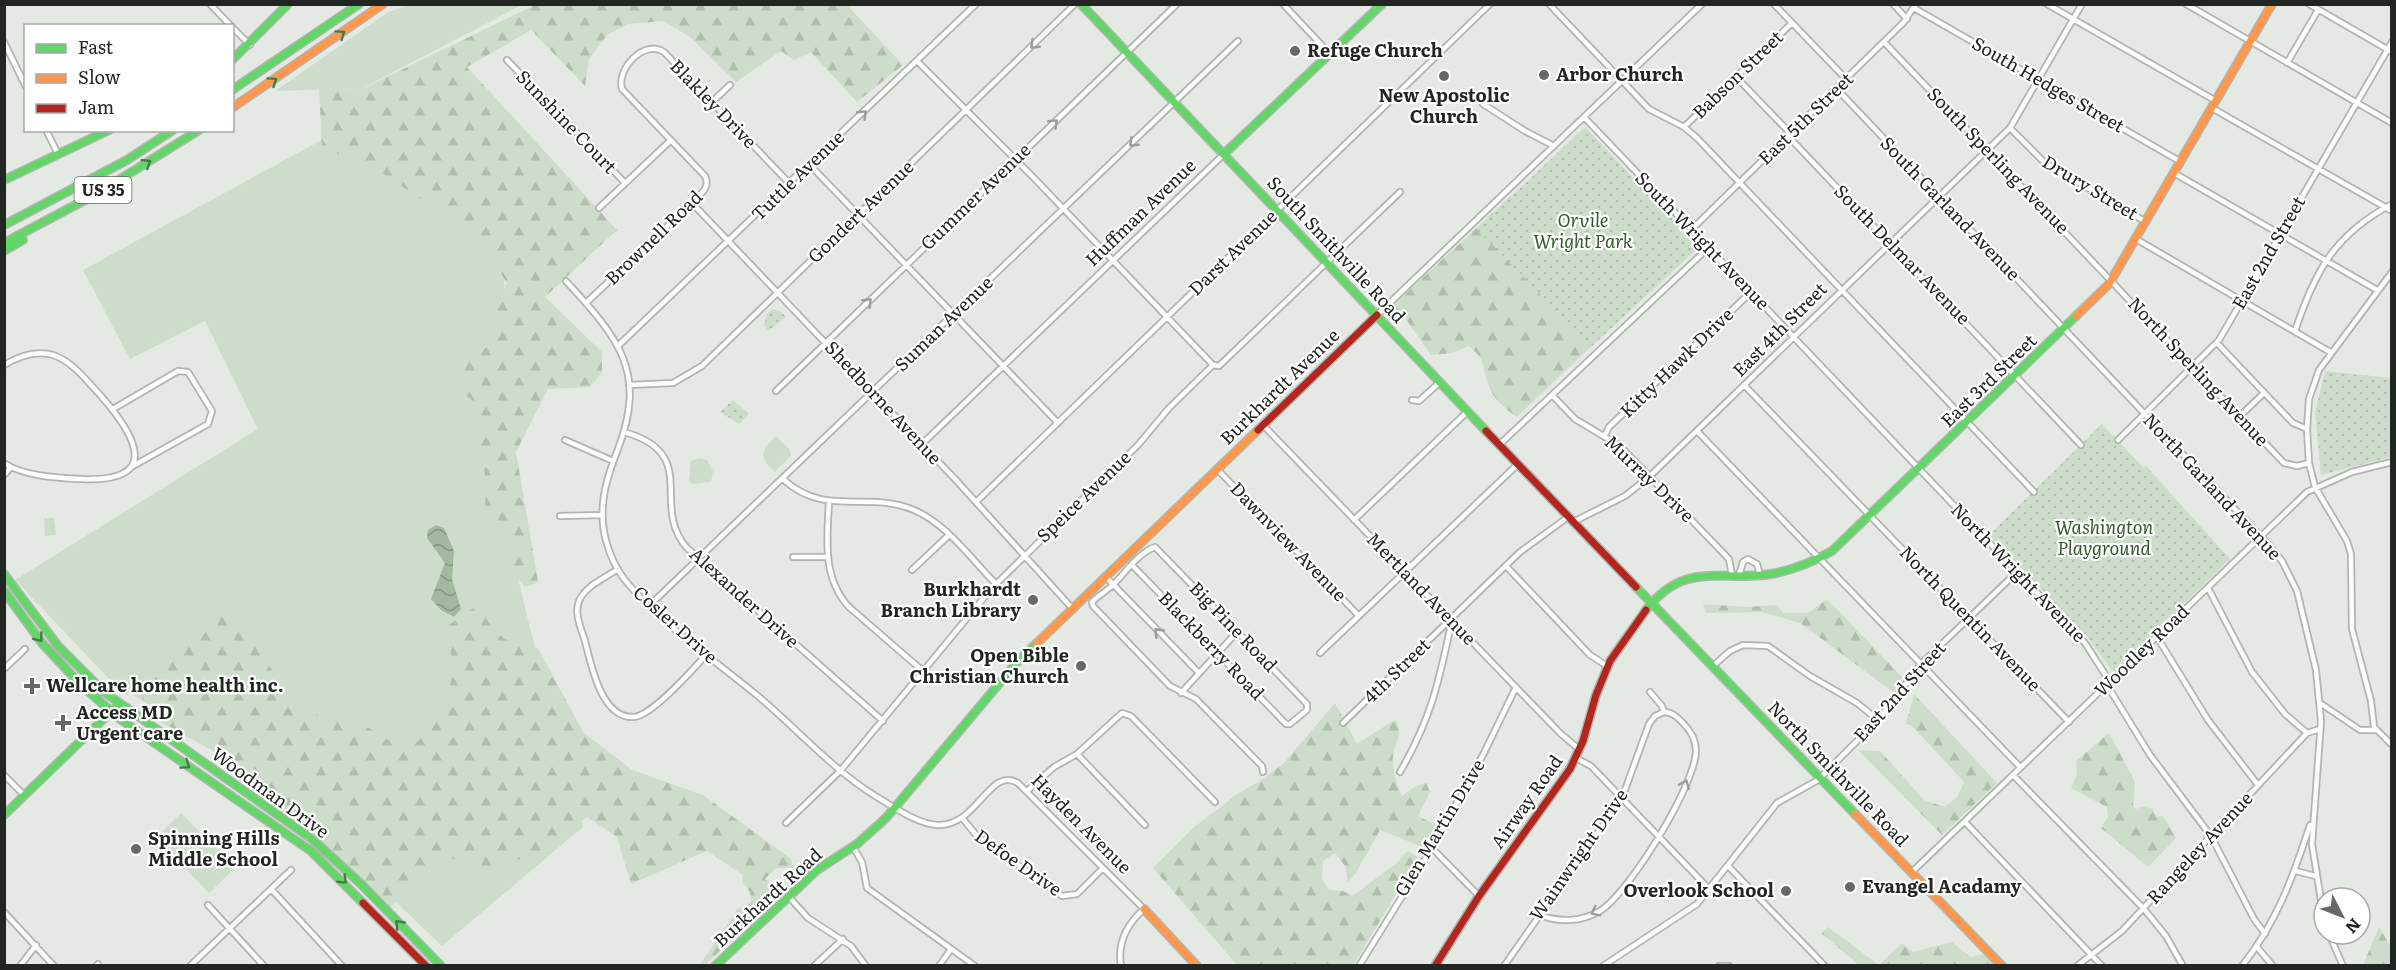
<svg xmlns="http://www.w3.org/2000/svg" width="2396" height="970" font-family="Literata,serif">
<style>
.grass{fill:#ceddcb}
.forest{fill:url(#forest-firs)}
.park{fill:url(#park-dots)}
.water{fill:url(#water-waves)}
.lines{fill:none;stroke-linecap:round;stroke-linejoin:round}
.street-casing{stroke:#b1b5b0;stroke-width:8}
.fast-casing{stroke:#b1b5b0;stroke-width:10}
.slow-casing{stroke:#b1b5b0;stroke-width:10}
.jam-casing{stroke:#b1b5b0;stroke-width:10}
.street{stroke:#fbfcfb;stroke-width:4.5}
.fast{stroke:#63d668;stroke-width:7}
.slow{stroke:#ff974d;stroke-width:7}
.jam{stroke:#b3261e;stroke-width:7}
.oneway{stroke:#427e45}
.oneway2{stroke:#999c99}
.poi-dot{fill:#666a66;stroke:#fff;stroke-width:2}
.labels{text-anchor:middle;stroke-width:4.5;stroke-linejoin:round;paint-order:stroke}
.shield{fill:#fff;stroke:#646764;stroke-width:1.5}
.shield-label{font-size:16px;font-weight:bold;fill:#222622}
.poi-label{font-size:18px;font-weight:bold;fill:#222622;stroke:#fff;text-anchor:start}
.street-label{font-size:18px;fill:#222622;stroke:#fff}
.park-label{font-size:18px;font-style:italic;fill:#33582c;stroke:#fff}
</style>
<defs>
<pattern id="forest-firs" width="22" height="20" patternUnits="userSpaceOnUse" patternTransform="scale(1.5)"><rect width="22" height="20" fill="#ceddcb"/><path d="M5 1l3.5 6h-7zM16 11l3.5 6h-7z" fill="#b1beae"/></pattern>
<pattern id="park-dots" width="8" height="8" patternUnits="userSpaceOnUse" patternTransform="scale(1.5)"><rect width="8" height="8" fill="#ceddcb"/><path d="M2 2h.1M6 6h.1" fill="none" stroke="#b1beae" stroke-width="1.8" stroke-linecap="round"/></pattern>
<pattern id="water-waves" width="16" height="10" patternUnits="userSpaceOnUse" patternTransform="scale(1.5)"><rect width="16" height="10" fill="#a4b8a1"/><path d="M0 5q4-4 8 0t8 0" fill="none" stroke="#859583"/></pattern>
</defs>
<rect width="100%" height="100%" fill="#e4e9e3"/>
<path class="grass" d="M408,5H522L363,88L275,91L387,13Z
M329,136L486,236L505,268L496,484L529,624L583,827L442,946L255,768L113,683L15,580L258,429L205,321L130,359L83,270Z
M776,436L789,449L791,456L775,472L766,463L763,455L766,446Z
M699,458L707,460L713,471L711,482L692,484L689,480L691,461Z
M44,518H54L56,535L45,536Z
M181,813L235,868L209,893L156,838Z"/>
<path class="forest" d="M537,4L847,5L903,65L857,102L811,52L794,60L781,51L736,82L690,37L664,21L628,24L607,35L589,59L585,86L531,30L467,67L617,230L545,297L602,352V372L590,387L548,389L516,452L538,582L525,587L513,574L501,526L485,508L486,480L471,399L457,390L465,376L463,362L475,352L495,344L487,310L499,300L507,283L480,239L384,174L322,147L319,89L364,88Z
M1523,185L1600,338L1517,417C1504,408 1493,399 1488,384C1481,364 1488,363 1469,346L1452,353L1431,355L1403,315L1391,307Z
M1827,599L1902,677L1893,692L1800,623L1761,612L1706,613L1703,604L1747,607L1777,605L1783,613H1808Z
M478,605C496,635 502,644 538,648L583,732L632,770L703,795L791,859L793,868H776L765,879L783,892L705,965L701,963L737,910L751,902L750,892L742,882L743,875L707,851L631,884L617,837L587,817L538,852L481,874L441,852L390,908L348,865L283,812L263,789L226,758L153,718L142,697L169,641C196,640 210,633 220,607L233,614L292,698L322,718L369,728L406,751C452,716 458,680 447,626Z
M1914,694L1997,783L1942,835L1858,750L1880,751L1924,800L1945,807L1958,796L1964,782L1912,726L1906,724Z
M1335,703L1357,744L1396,719C1404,742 1394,738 1393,757C1392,769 1397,786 1402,796L1414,787L1426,783L1430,792L1418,816L1440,827L1423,847L1380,830L1356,873L1348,882L1345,866L1335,853L1323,861L1322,879L1329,890L1343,891L1352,896L1397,863L1407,851L1418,857L1354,964L1237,965L1153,868L1193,828L1237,794L1258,782L1283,764Z
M2109,733L2135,782L2133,806L2136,809L2145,806L2152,809L2157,817L2163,816L2176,838L2148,867L2101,828L2108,817L2107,807L2071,788L2077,774L2076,761Z
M1828,927L1879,965L1902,943L1913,952L1952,942L1970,957L1985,954L1997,965H1859L1821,933Z
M2379,927L2391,947V965H2363Z"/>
<path class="park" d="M1585,127L1699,247L1591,347L1477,229Z
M773,309L781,312L786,317L768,331L764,325L767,314Z
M2325,371L2391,378V457L2321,475L2315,412Z
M733,400L749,414L739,424L720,412Z
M2102,424L2143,467L2146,466L2230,559L2113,672L2086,635L1989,535Z"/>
<path class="water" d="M436,525L444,528L454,551L452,579L461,609L454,617L441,610L431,599L445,563L427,538L428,530Z"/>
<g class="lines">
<g class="street-casing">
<path id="street" d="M210,4L231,26
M1283,4L1330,54
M1549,4L1649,109L1684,127L1697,138L2034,492
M1774,4L1846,79
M1893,4L1907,19
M2047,4L2216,101
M2186,4L2392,123
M2309,4L2392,52
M1914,8L2181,162
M232,27L250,45
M4,42L26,87
M1884,42L2284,463L2297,466L2309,463
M507,60L625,183
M917,61L1034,178L1213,365
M2287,63L2318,10
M1736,77L1790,133
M1836,88L2267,543L2282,561L2297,591L2316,670L2321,721L2312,844L2324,919
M712,102L730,85
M1483,104L1525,131L1554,146
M2212,108L2392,211
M1584,117L2085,643L2110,682
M1684,127L1792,23
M2010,128L2045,163L2146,222
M46,130L58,154
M1787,135L2081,445
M810,165L1058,423
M2174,173L2377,290
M692,203L955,479L1071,607
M599,208L671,140
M1691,230L1903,23L1916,4
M2136,239L2330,352
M2392,272L2319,370L2309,399L2307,429L2309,463L2315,487L2347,541L2351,554L2352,629L2371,701L2374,727L2392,745
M566,281C617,337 648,370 618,449C607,477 599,502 604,532C608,552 616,570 629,585C666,628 716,661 759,697C798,730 833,770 877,797C894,807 917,824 938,825C978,826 989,766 1018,783L1144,909C1127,924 1117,942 1121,966
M586,303L692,203C700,194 711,188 705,176L622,89C616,69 644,39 664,52L790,184
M1377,315L1702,4
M2295,331C2315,271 2334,235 2392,204
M2217,343L2293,423L2307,429
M619,345L976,4
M4,365C19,356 36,350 53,355C72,361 87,381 101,396C138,438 161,483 80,479C57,478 23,476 4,463
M629,385L673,383L702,366L1075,4
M1745,386L2069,722
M776,391L1177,4
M1552,395L1575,419L1620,446L1729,559L1732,575
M1412,400L1419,401L1440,382
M113,409L178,371L188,372L212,411L208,424L133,466
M2240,416L2264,393
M1263,425L1561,734L1580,750
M1697,431L2020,767
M624,432C702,454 649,505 687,548L883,721
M1605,435L1609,427L1750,293
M565,440L613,461
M2118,440L2219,340L2392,42
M922,444L1225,153
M1499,445L1708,248
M1217,469L1359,616
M4,475L11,467
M783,479C825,518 867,490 914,510C947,524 971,559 996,584
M829,502C827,539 822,578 849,607L924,672
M976,502L1490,4
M560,516L602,515
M1354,520L1468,411
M1573,522L1625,496L1649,477L2010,128L2082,4
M793,557H828
M1132,565L1286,724H1290L1307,710V704L1155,547C1140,552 1126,571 1115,583C1108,590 1099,595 1092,602L1093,606L1170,686L1196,699L1262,766L1263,772
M1506,566L1590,655L1607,666
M618,569C605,578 585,586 579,601C574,614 581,628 585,641C591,664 601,719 634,717C653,715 693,669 707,654
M912,570L949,535
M1739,575L1743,562L1748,559L1757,564L1760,575
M1105,576L1199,673
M2208,588L2252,672L2285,714L2307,733
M649,606L1238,41
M2157,637L2208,720L2258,785
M1320,653L1518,464
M1713,666L1730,651L1743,645L1768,646L1810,676L1857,703L1878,720
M4,669L25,649
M2107,685L2150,755L2211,836L2254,919L2265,934
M1650,692L1662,706L1664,712
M1181,693L1237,632
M2320,703L2360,730H2376
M1343,723L1520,552L1568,517
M1077,754L1145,825
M1576,758L1591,766L1710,890
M1400,772C1432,717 1439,681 1452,620
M4,775L25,796
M2013,775L2144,909L2166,936L2183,966
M1027,791L1054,767L1077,754L1122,713L1131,716L1215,802
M963,819L977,836L1062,896L1077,894L1102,869
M1965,822L2102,966
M786,823L841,770L992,588L1138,445L1169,408L1213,365L1219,366L1400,192
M853,847L862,862L867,888L975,966
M1432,848L1479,896
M1728,866L1825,966
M2296,871L2315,876
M1912,872L2307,492L2352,472L2392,462
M271,889L342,966
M789,897L808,918L851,946L866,966
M208,905L264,966
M4,912L54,966
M1538,914C1558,923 1581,922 1600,911C1629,893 1695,786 1696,751C1696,739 1691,731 1683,723C1677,717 1672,712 1664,712
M2329,934L2343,966
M2257,947L2273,966
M20,966L36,945
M96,966L98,964
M190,966L291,870
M814,966L843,939
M939,966L951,949
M1359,966L1434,845L1484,753L1516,687
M1504,966L1622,798L1649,724L1655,716L1664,712
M1603,966L1697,904L1777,803L1818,780L1878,720L1921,664L2017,572
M1719,966H1729
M2077,966L2122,931L2307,733L2320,729
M2242,966C2277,922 2293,877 2310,825"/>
</g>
<g class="fast-casing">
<path id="fast" d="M1081,4L1486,431
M232,60L288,4
M232,90L359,4
M1225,153L1382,4
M4,180L109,130
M4,225L127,160L173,130
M4,243L98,193L199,130
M4,251L23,240
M4,574L58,646L104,692L312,839L361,884L441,966
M1636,587L1855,814
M4,591L42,643L81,685L120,719L311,851L363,903
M1646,610C1685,560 1719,582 1771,574C1793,570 1813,562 1832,551L2076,316
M4,815L119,704
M715,966L817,870L857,844L886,818L1019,660L1036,644"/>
</g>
<g class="slow-casing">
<path id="slow" d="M232,108L383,4
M2076,316L2109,284L2272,4
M1036,644L1258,430
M1855,814L2002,966
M1144,909L1197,966"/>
</g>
<g class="jam-casing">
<path id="jam" d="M1258,430L1377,315
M1486,431L1636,587
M363,903L426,966
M1435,966L1479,896L1570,769L1583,741L1596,695L1610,661L1646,610"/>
</g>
<use href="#street" class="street"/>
<use href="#fast" class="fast"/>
<use href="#slow" class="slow"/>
<use href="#jam" class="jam"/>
</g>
<defs><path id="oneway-chevron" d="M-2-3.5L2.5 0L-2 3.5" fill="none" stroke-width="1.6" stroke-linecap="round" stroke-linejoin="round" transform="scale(1.5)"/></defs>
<g class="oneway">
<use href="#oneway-chevron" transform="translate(341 34) rotate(-35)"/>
<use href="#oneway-chevron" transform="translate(273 81) rotate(-34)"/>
<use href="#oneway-chevron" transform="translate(147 163) rotate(-32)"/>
<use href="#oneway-chevron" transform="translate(39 638) rotate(52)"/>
<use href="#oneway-chevron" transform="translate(186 765) rotate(34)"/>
<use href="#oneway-chevron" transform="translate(343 880) rotate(45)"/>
<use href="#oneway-chevron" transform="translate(399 924) rotate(-134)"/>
</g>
<g class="oneway2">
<use href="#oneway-chevron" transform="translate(1034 45) rotate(136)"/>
<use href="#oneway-chevron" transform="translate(863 114) rotate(-44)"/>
<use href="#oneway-chevron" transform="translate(1054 123) rotate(-44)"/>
<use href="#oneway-chevron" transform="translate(1133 143) rotate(136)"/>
<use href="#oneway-chevron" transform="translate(868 302) rotate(-44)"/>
<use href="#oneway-chevron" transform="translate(1158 632) rotate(-134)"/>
<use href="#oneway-chevron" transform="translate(1685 784) rotate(-67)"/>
<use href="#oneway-chevron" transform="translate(1595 912) rotate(154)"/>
</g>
<g class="poi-dot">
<circle cx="1295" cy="51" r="6"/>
<circle cx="1544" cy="75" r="6"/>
<circle cx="1444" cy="76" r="6"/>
<circle cx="1033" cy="600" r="6"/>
<circle cx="1081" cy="666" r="6"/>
<path d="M29 677h6v6h6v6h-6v6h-6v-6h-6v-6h6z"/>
<path d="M60 714h6v6h6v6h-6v6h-6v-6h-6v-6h6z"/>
<circle cx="136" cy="849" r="6"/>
<circle cx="1850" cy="887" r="6"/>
<circle cx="1786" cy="891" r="6"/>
</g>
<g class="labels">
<rect class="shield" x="74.5" y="177" width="57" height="26" rx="4.5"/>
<g class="shield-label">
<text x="103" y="196">US 35</text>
</g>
<g class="poi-label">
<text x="1307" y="57">Refuge Church</text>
<text x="1556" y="81">Arbor Church</text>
<text x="1444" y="102" text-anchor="middle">New Apostolic<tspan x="1444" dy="21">Church</tspan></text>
<text x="1021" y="596" text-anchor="end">Burkhardt<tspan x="1021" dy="21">Branch Library</tspan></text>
<text x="1069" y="662" text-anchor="end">Open Bible<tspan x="1069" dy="21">Christian Church</tspan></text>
<text x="46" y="692">Wellcare home health inc.</text>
<text x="76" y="719">Access MD<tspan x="76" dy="21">Urgent care</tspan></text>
<text x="148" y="845">Spinning Hills<tspan x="148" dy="21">Middle School</tspan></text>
<text x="1862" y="893">Evangel Acadamy</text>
<text x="1774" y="897" text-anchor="end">Overlook School</text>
</g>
<g class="street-label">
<text transform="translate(1738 75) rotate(-44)" y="6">Babson Street</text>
<text transform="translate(2048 85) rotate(30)" y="6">South Hedges Street</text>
<text transform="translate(713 104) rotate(46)" y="6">Blakley Drive</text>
<text transform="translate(1806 119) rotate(-44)" y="6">East 5th Street</text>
<text transform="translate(566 122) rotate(46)" y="6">Sunshine Court</text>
<text transform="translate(1998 161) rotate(46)" y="6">South Sperling Avenue</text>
<text transform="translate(798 176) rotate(-44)" y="6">Tuttle Avenue</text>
<text transform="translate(2090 188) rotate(31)" y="6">Drury Street</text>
<text transform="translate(976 197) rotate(-44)" y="6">Gummer Avenue</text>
<text transform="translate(1950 209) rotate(46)" y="6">South Garland Avenue</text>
<text transform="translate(861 212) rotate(-44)" y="6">Gondert Avenue</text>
<text transform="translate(1141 213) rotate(-44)" y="6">Huffman Avenue</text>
<text transform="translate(654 238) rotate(-44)" y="6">Brownell Road</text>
<text transform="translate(1702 241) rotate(46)" y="6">South Wright Avenue</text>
<text transform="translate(1336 250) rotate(47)" y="6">South Smithville Road</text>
<text transform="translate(1233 253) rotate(-44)" y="6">Darst Avenue</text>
<text transform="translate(2269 253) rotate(-60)" y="6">East 2nd Street</text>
<text transform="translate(1902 255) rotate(46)" y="6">South Delmar Avenue</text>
<text transform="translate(944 324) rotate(-44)" y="6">Suman Avenue</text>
<text transform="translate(1780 330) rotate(-45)" y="6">East 4th Street</text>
<text transform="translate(1677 363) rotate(-44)" y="6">Kitty Hawk Drive</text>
<text transform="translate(2198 372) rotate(47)" y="6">North Sperling Avenue</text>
<text transform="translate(1989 381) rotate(-44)" y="6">East 3rd Street</text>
<text transform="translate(1280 387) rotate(-44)" y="6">Burkhardt Avenue</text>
<text transform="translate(883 403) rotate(47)" y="6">Shedborne Avenue</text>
<text transform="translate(1649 479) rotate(44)" y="6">Murray Drive</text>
<text transform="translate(2212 487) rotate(47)" y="6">North Garland Avenue</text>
<text transform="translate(1084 497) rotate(-44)" y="6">Speice Avenue</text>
<text transform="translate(1288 542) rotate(46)" y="6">Dawnview Avenue</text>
<text transform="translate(2018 573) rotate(46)" y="6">North Wright Avenue</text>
<text transform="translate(1421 589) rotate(46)" y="6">Mertland Avenue</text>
<text transform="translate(744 598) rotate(42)" y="6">Alexander Drive</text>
<text transform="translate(1970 619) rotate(46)" y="6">North Quentin Avenue</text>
<text transform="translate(675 625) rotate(42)" y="6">Cosler Drive</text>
<text transform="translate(1233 627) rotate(46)" y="6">Big Pine Road</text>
<text transform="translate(1211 646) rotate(46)" y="6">Blackberry Road</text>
<text transform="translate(2142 651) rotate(-44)" y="6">Woodley Road</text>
<text transform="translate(1397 671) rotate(-44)" y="6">4th Street</text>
<text transform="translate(1900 692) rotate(-48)" y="6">East 2nd Street</text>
<text transform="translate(1838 774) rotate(46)" y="6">North Smithville Road</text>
<text transform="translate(270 793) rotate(36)" y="6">Woodman Drive</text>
<text transform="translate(1527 802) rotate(-55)" y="6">Airway Road</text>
<text transform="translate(1081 824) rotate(45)" y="6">Hayden Avenue</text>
<text transform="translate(1440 828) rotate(-59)" y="6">Glen Martin Drive</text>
<text transform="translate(2200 848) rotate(-47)" y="6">Rangeley Avenue</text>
<text transform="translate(1579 855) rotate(-55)" y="6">Wainwright Drive</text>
<text transform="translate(1018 863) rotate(35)" y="6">Defoe Drive</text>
<text transform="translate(768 898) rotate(-42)" y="6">Burkhardt Road</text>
</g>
<g class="park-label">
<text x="1583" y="227">Orvile<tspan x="1583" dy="21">Wright Park</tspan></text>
<text x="2104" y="534">Washington<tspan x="2104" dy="21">Playground</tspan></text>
</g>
</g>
<rect width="2396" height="970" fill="none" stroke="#222622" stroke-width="12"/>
<rect x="24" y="24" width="210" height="108" fill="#ffffff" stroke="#a7a8a7" stroke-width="1.5"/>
<rect x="36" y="44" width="30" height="9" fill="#63d668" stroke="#a7a8a7" stroke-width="1.5"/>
<text x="78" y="54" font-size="18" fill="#222622">Fast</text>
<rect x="36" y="74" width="30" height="9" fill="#ff974d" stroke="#a7a8a7" stroke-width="1.5"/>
<text x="78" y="84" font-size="18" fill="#222622">Slow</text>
<rect x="36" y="104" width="30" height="9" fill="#b3261e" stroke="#a7a8a7" stroke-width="1.5"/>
<text x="78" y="114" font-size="18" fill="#222622">Jam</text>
<g transform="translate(2342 916) rotate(132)"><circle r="28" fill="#ffffff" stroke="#a7a8a7" stroke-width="1.5"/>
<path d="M0-4.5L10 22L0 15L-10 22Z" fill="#666a66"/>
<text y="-9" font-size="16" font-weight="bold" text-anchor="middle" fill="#222622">N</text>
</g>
</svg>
